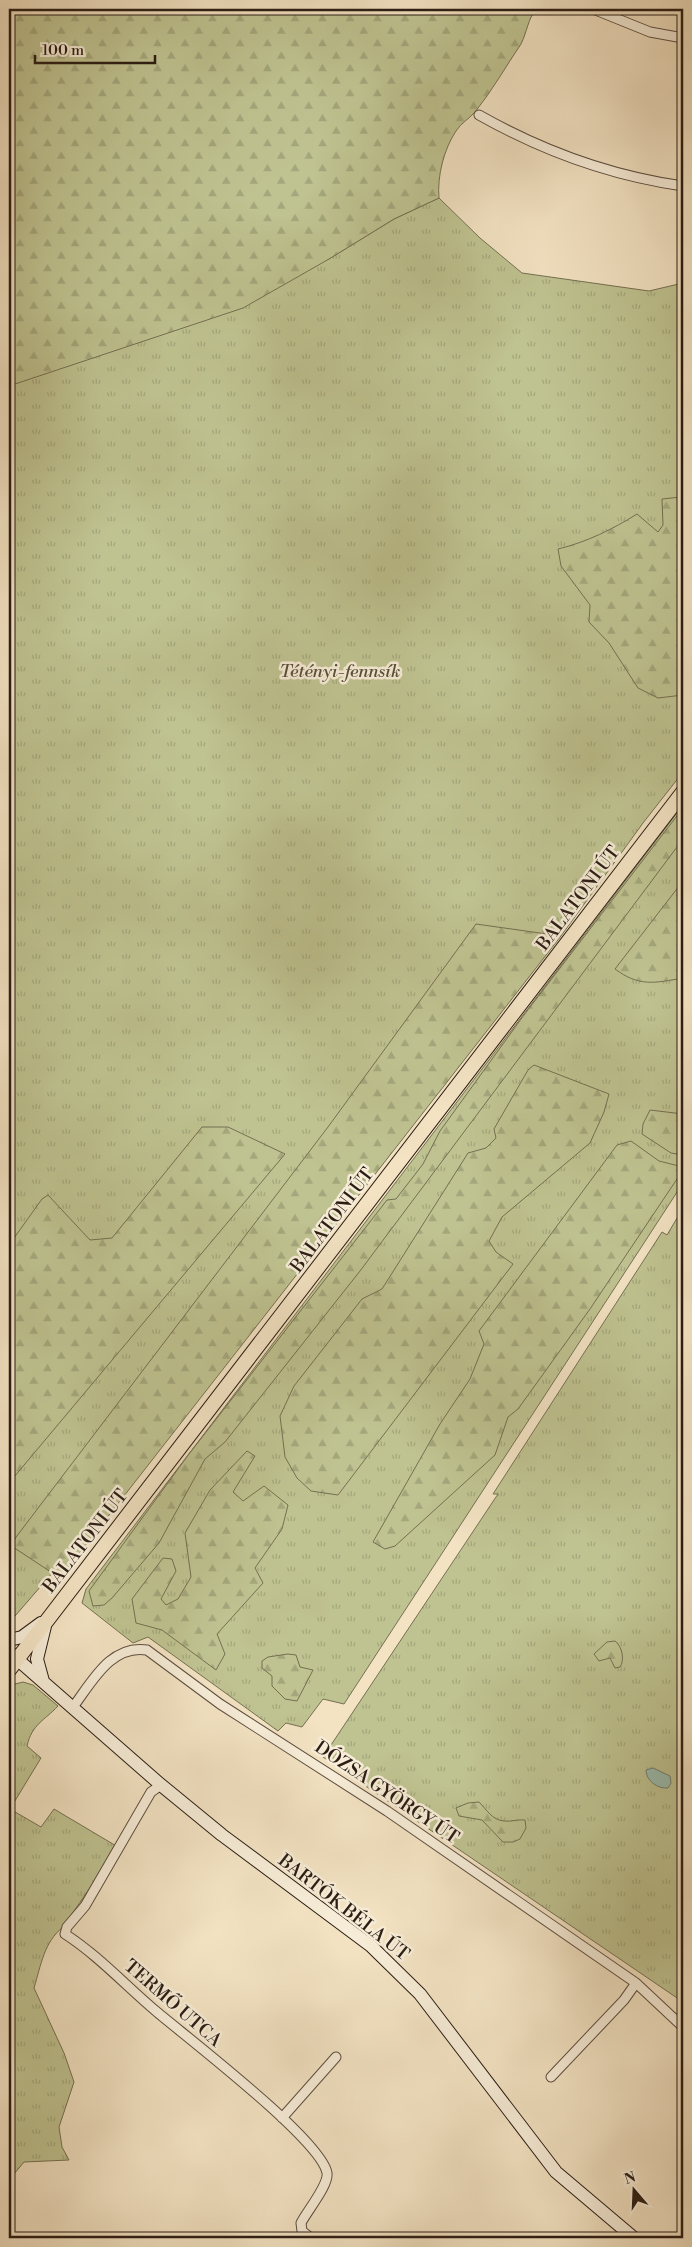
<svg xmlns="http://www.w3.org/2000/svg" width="692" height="2247" font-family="'Libre Bodoni',serif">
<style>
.grass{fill:url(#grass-tufts);stroke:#757052}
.forest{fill:url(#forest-firs);stroke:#757052}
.water{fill:#9bbeb1;stroke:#6e7e72}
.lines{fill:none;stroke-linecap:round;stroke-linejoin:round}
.street-casing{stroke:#5d4e40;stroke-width:11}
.secondary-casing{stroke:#2b1d14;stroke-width:14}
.primary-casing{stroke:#2b1d14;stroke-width:16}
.street{stroke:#f7edd8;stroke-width:9}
.secondary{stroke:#f7edd8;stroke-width:12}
.primary{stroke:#f3e3c3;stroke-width:14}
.labels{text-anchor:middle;stroke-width:5;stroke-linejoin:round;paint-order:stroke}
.park-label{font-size:18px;font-style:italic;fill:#574f3a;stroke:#f7edd8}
.street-label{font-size:18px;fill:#2b1d14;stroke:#f7edd8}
</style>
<defs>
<pattern id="grass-tufts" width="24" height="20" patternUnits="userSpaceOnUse" patternTransform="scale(1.25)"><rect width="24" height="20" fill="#bfc391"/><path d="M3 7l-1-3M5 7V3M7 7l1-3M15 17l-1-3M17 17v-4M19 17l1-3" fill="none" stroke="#a4a77c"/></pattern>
<pattern id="forest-firs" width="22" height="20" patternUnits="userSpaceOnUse" patternTransform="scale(1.25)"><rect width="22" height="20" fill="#bfc391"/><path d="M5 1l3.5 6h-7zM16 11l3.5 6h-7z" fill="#a4a77c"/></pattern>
</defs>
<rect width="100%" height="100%" fill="#f3e3c3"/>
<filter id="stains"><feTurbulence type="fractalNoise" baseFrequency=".004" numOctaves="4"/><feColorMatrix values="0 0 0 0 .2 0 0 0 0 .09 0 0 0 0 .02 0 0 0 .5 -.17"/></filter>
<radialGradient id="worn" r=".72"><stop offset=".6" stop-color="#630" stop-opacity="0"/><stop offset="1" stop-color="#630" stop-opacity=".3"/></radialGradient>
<path class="grass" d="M439,198L480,238L522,273L649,291L683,283V772L643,823L561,936L555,935L118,1497L9,1623V386L329,259L394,219Z
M683,805V1183L344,1704L323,1699L302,1727L286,1723L278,1731L148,1637L133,1643L82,1603L86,1589Z
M683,1208V2002L323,1757L498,1494H493L662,1232L667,1235Z
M23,1682L33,1685L58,1706C44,1721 32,1724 27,1746L41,1758L10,1809L41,1827L54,1809L118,1847L63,1927C44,1942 41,1965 34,1988L64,2053L74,2082L59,2127L62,2147L69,2160L24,2162L9,2180V1688L11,1685Z"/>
<path class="forest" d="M9,9H536C528,19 527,32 521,44C506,66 492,91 475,112C469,119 461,123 456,131C444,149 437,176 439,198L394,219L329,259L243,308L9,386Z
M681,497L683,498V695L658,698L638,688L609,643L589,622L590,605L561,566L558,549C587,542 613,529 637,514L658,532L663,525L662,499Z
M683,808V839L360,1271L225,1442L205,1459L159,1543L112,1598L104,1605L93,1606L89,1591L189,1454L387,1200L396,1199L423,1164L440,1131L524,1015Z
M683,881V978C655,983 639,987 615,969Z
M476,924L561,936L60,1578L10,1545L328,1127Z
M534,1065L609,1094L604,1112L590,1143L502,1217L489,1241L496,1252L513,1264L338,1495L311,1491L297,1478L285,1457L280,1416L294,1386L362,1299L382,1289L468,1153L486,1148L496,1138L494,1129L528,1070Z
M650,1110L683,1114V1155L671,1153L642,1134L643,1124Z
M202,1127H228L285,1154L9,1483V1245L42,1199L48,1195L90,1240L112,1238Z
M631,1141L659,1161L683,1167V1170L590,1309L518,1409L508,1417L495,1455L395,1546L385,1549L373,1542L440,1424L470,1379L484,1344L479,1331L617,1145Z
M247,1451L255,1456L233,1492L243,1501L264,1486L288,1505L282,1529L255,1568L263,1583L217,1634L225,1654L216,1670L162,1630L136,1623L132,1599L163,1558L172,1559L176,1571L161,1599L166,1605L178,1599L191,1577L185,1533L210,1490Z
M615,1641C622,1646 625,1660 620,1667L615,1668L610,1658L599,1661L594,1654L607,1642Z
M288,1654L296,1655L300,1667L313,1670L297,1701L285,1699L272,1686V1676L262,1668V1661L268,1657Z
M479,1802C487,1810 492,1820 504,1821C511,1822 517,1819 525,1820L526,1828L520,1839L513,1842H503L482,1820L459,1816L456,1808L468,1803Z"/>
<path class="water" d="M653,1768L670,1776L671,1783L668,1788C658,1789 646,1781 646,1770Z"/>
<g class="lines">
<g class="street-casing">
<path id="street" d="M593,9L650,32L683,38
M479,115C541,150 612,176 683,186
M73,1707C92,1682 111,1644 147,1650L220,1704L387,1811L636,1983L683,2027
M161,1785L151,1792L85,1906L67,1927L65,1934C99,1956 126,1986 157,2012C189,2039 321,2140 327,2173C329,2185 307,2211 301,2223L302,2231L311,2238
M551,2077L624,2000L636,1983
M282,2118L336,2057"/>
</g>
<g class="secondary-casing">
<path id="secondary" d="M9,1640L22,1637L41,1623
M9,1652L161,1785L222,1835L371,1946L420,1994L556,2172L634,2238
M43,1681L37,1659L45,1626"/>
</g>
<g class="primary-casing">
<path id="primary" d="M9,1670L683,792"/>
</g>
<use href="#street" class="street"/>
<use href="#secondary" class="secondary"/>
<use href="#primary" class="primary"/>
</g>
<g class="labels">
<g class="park-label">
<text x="340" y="677">Tétényi-fennsík</text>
</g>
<g class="street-label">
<text transform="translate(578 898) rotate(-53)" y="6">BALATONI ÚT</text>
<text transform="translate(332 1220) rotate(-53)" y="6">BALATONI ÚT</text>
<text transform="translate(85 1541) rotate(-52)" y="6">BALATONI ÚT</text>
<text transform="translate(387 1792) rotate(34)" y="6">DÓZSA GYÖRGY ÚT</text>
<text transform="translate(344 1907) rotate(38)" y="6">BARTÓK BÉLA ÚT</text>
<text transform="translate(173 2003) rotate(41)" y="6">TERMŐ UTCA</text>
</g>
</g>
<rect width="692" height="2247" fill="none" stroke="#f3e3c3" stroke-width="30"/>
<rect x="10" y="10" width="672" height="2227" fill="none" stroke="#2b1d14" stroke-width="2.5"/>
<rect x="15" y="15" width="662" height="2217" fill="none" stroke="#2b1d14"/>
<g transform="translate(634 2190) rotate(341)" stroke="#f7edd8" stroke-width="4" paint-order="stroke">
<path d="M0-4L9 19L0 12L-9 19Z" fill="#2b1d14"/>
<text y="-8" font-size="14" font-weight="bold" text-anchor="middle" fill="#2b1d14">N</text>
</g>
<path d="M35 55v8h120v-8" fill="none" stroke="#2b1d14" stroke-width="2.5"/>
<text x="42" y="55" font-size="15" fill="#2b1d14" stroke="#f7edd8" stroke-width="4" paint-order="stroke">100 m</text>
<rect width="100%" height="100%" filter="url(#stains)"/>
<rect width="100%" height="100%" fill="url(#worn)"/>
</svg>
